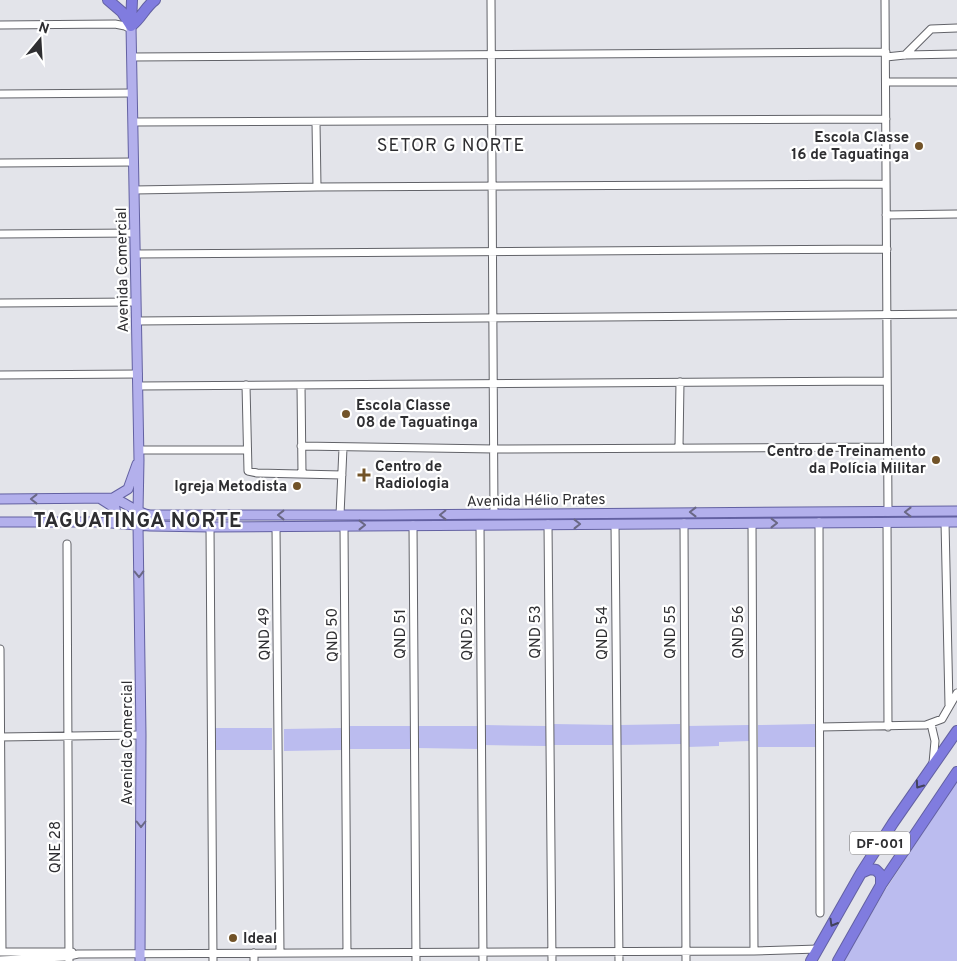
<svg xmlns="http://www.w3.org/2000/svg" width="957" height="961" font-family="Overpass,sans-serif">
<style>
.green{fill:#bbbcef}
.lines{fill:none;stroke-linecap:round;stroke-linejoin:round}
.minor-casing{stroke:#626369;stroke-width:9}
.major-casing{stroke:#6361a2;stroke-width:11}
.highway-casing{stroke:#6361a2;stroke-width:12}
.minor{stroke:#fff;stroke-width:7}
.major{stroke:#b3b0ec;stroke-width:9}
.highway{stroke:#807cdf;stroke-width:10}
.oneway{stroke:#6a6885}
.oneway2{stroke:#42425c}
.poi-dot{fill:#725328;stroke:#fff;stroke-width:2}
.labels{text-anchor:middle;stroke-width:4.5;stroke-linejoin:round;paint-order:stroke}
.shield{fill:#fff;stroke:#6d6d6f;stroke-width:1}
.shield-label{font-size:14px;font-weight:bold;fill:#2e2e31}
.poi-label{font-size:15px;font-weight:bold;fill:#2e2e31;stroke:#fff;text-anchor:end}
.street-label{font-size:15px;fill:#2e2e31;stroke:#fff}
.quarter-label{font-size:18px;letter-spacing:1px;fill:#2e2e31;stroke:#fff}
.district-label{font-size:20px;font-weight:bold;letter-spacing:1px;fill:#2e2e31;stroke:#fff}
</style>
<rect width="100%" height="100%" fill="#e3e4ea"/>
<path class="green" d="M553,724L615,725V745H552Z
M680,724L681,744L620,745V725Z
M816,724V747H758V725Z
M484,725L546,726V746L483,745Z
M749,725L750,741L719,742V746L687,747V726Z
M349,726H410V749H350Z
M417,726H479V749L417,748Z
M215,728H272V750H215Z
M342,728V750L284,751V729Z
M957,781V961H844L884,892Z"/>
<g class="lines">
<g class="minor-casing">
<path id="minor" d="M491,0L494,514
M885,0L888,512
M0,25L115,24L125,26L131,29
M905,55L931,29L957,28
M132,57L886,52
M886,57L905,55L957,54
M886,82H957
M0,94L132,93
M133,122L886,119
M316,122L317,187
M0,163L134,162
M134,190L317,187L886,184
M886,215L957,214
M0,234L135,233
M135,254L887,249
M0,303L136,302
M137,321L957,314
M0,375L138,374
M246,385L248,471L257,473L342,475
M301,385L302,473
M138,386L887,381
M301,446L494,449L887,447
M679,447L680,382
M139,450H247
M340,515L343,448
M819,522L820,913
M887,522L888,727
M945,522L949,705
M684,523L686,961
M752,523L754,951
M548,524L552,961
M615,524L619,961
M413,525L416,961
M480,525L483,961
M344,526L347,953
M210,527L213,961
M276,527L280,953
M67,544L69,961
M0,649L2,952
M931,724L935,741L933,763
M820,727L926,725L942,719L957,693
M0,737L141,735
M0,952H72
M254,953V961
M0,960L65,957L78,954L754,951L818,949"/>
</g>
<g class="major-casing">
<path id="major" d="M131,26L139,460L138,513
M113,498L128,489L137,464
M0,499L113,498C127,503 136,513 150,515H384L957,511
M101,499L115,508L116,515L112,520
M0,522H98L150,526L210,527L957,522
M138,525L141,735L140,961"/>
</g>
<g class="highway-casing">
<path id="highway" d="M108,0L122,12L131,26
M131,25L132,0
M131,26C141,19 145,7 155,0
M861,873L870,869L876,870L881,875V885
M811,961L861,873L893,823L957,731
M838,961L881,885L957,772"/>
</g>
<use href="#minor" class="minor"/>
<use href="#major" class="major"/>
<use href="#highway" class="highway"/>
</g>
<defs><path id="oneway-chevron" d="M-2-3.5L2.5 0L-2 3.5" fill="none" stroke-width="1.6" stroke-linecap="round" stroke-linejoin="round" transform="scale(1.25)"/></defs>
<g class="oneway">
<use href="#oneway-chevron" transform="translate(34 499) rotate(180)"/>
<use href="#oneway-chevron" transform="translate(693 512) rotate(180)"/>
<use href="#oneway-chevron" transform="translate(908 512) rotate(180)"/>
<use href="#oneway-chevron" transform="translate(281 515) rotate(-180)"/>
<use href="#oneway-chevron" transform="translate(443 515) rotate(179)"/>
<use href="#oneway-chevron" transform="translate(774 523)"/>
<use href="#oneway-chevron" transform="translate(577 524)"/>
<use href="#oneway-chevron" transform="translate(362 525)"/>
<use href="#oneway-chevron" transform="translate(139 574) rotate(89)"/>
<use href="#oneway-chevron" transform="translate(141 824) rotate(90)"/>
</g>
<g class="oneway2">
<use href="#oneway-chevron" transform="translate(919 785) rotate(125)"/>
<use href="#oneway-chevron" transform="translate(833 923) rotate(120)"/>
</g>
<g class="poi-dot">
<circle cx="919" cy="146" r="5"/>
<circle cx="346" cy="414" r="5"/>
<circle cx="936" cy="460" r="5"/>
<path d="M361.5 467.5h5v5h5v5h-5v5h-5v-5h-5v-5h5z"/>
<circle cx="297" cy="486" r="5"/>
<circle cx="233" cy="938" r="5"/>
</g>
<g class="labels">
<rect class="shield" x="850" y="831.5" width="60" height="23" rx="4"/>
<g class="shield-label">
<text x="880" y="848">DF-001</text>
</g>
<g class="poi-label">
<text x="909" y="142">Escola Classe<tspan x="909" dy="17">16 de Taguatinga</tspan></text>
<text x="356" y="410" text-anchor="start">Escola Classe<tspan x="356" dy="17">08 de Taguatinga</tspan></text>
<text x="926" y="456">Centro de Treinamento<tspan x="926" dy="17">da Polícia Militar</tspan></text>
<text x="375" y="471" text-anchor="start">Centro de<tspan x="375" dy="17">Radiologia</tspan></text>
<text x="287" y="491">Igreja Metodista</text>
<text x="243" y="943" text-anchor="start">Ideal</text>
</g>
<g class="street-label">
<text transform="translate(122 270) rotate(-91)" y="5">Avenida Comercial</text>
<text transform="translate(536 500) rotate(-1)" y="5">Avenida Hélio Prates</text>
<text transform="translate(535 632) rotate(-90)" y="5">QND 53</text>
<text transform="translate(670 632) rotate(-90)" y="5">QND 55</text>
<text transform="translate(738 632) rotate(-90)" y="5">QND 56</text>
<text transform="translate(602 633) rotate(-90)" y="5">QND 54</text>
<text transform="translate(264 634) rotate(-91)" y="5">QND 49</text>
<text transform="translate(400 634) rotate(-90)" y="5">QND 51</text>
<text transform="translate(467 634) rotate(-90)" y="5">QND 52</text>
<text transform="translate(332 635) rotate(-91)" y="5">QND 50</text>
<text transform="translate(127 743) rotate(-90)" y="5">Avenida Comercial</text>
<text transform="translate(55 847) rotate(-90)" y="5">QNE 28</text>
</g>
<g class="quarter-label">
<text x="451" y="151">SETOR G NORTE</text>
</g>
<g class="district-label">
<text x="138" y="527">TAGUATINGA NORTE</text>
</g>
</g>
<g transform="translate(40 40) rotate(18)" stroke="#ffffff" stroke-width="4" paint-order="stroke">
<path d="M0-4L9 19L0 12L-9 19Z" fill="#2e2e31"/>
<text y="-8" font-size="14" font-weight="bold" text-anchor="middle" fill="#2e2e31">N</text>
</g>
</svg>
